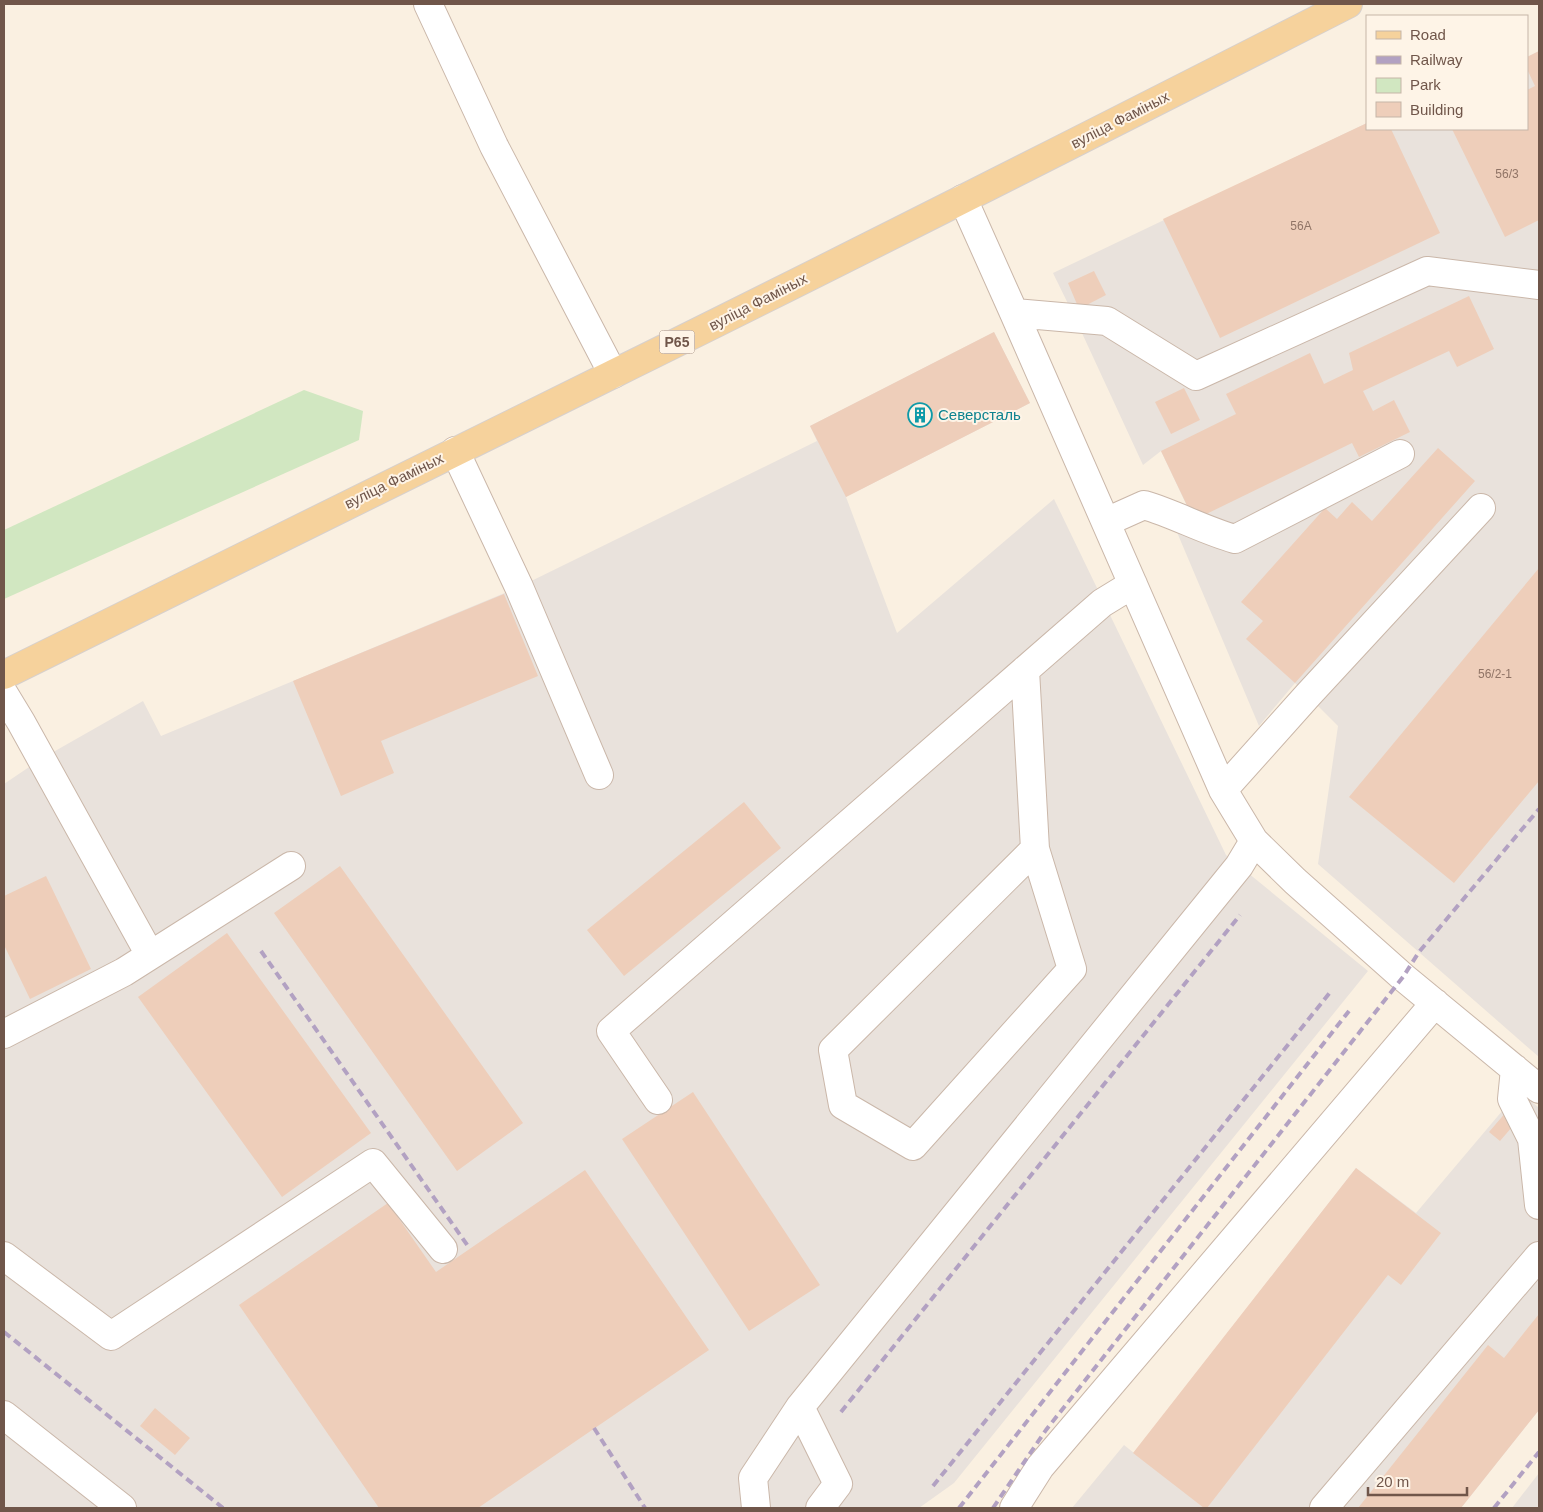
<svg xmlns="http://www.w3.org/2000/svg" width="1543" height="1512" font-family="Arial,sans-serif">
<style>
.industrial{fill:#e9e2dc}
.green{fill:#d1e7c1}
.building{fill:#eeceba}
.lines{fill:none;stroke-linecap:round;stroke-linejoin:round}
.minor-casing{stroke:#cab7a9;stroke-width:30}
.major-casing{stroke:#d7d0cc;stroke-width:30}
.minor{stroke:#fff;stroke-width:28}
.major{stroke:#f6d29c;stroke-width:28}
.rail{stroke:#b2a1c2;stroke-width:4;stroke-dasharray:8 5;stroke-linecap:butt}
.labels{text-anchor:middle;stroke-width:4;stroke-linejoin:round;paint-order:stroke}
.number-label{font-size:12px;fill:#907466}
.shield{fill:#fef4e7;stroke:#9b8579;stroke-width:1}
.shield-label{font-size:14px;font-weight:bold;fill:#70564a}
.street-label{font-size:15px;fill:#70564a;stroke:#fef4e7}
.culture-label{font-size:15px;fill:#0d838f;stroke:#fef4e7;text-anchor:start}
</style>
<rect width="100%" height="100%" fill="#faf0e1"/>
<path class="industrial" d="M1539,51V1057L1318,864L1338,726L1295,683L1259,726L1168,511L1186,504L1161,451L1143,465L1075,318L1053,273L1367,123V129H1527V57Z
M994,332L1030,403L846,497L897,633L1054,499L1226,855L1368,971L954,1483L919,1508H4V784L41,759L143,701L161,736L519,587L817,441L810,426Z
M1519,1091L1539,1108V1410L1461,1508H1072L1124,1445L1134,1453L1356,1168L1416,1213Z
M1539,1473V1508H1512Z"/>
<path class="green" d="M304,390L363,411L359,440L4,599V530Z"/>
<path class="building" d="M1539,51V220L1505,237L1452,129H1527V90L1535,86L1527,69V57Z
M1367,123V129H1391L1440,233L1220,338L1163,219Z
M1094,271L1106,295L1079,309L1068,283Z
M1469,296L1494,349L1457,367L1449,351L1363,391L1373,411L1394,400L1410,432L1359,457L1352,443L1194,520L1161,451L1236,414L1226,394L1310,353L1324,384L1353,370L1349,353Z
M994,332L1030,403L846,497L810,426Z
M1184,388L1200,420L1171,434L1155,402Z
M1438,448L1475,481L1295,683L1246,639L1263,621L1241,602L1325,508L1337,519L1352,502L1372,521Z
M1539,568V781L1454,883L1349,797Z
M504,594L538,676L381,741L394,773L341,796L293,681Z
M744,802L781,848L624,976L587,930Z
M340,866L523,1123L457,1171L274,913Z
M46,876L91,969L30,999L4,945V896Z
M227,933L371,1133L282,1197L138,997Z
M693,1092L820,1285L749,1331L622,1139Z
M1507,1111L1518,1120L1500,1141L1489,1132Z
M1356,1168L1441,1233L1401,1285L1388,1275L1207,1508H1204L1133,1453Z
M585,1170L709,1350L478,1508H379L239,1305L388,1203L436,1272Z
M1539,1314V1410L1461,1508H1358L1488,1345L1504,1358Z
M155,1408L190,1438L175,1455L140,1426Z"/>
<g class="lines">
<g class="minor-casing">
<path id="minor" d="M428,4L494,146L613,374
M963,199L1014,313L1223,790L1254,841L1295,881L1403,977L1539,1089
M1014,313L1107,321L1196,376L1427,271L1539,285
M455,451L519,587L599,775
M1106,522L1144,505C1175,514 1203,530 1235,539L1400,454
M1025,670L1035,849L833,1050L843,1105L913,1146L1072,969L1035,849
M4,694L21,722L150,955
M1223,790L1308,695L1481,508
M4,1034L124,972L291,866
M1515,1069L1512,1099L1532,1139L1539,1205
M658,1100L611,1031L1102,603L1133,584
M4,1256L111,1336L373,1163L443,1249
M800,1407L838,1484L820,1508
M4,1415L122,1508
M756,1508L753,1478L800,1407L1239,866L1254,841
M1014,1508L1040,1467L1435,1003
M1324,1508L1539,1256"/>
</g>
<g class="major-casing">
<path id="major" d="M4,675C207,574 410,474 613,374C859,253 1104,128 1348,4"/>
</g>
<use href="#minor" class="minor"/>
<use href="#major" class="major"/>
<path class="rail" d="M261,951L470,1249
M4,1332L223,1508
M841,1412L1240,915
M594,1428L645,1508
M933,1486L1332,990
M959,1508L1349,1011
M993,1508L1046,1430L1403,977L1419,952L1539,809
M1494,1508L1539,1452"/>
</g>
<defs>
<g id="building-ring" transform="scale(1.25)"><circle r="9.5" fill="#fef4e7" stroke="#0f9aa8" stroke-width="1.5"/><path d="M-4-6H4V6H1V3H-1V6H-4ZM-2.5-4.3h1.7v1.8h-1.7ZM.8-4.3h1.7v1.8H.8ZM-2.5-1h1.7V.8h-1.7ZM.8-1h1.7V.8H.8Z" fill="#0f9aa8"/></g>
</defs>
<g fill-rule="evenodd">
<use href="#building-ring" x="920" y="415"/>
</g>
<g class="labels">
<g class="number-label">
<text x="1507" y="178">56/3</text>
<text x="1301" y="230">56А</text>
<text x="1495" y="678">56/2-1</text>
</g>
<rect class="shield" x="659.5" y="330.5" width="35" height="23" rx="4"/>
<g class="shield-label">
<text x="677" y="347">Р65</text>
</g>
<g class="street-label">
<text transform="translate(1120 120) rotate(-27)" y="5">вуліца Фаміных</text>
<text transform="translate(758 302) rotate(-27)" y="5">вуліца Фаміных</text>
<text transform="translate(394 481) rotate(-26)" y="5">вуліца Фаміных</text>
</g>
<g class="culture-label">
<text x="938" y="420">Северсталь</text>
</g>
</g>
<rect width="1543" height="1512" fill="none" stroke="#70564a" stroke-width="10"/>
<rect x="1366" y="15" width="162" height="115" fill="#fef4e7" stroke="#c5b5a8"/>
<rect x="1376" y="31" width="25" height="8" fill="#f6d29c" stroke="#c5b5a8"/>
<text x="1410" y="40" font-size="15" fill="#70564a">Road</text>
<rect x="1376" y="56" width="25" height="8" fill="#b2a1c2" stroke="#c5b5a8"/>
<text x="1410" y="65" font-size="15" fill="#70564a">Railway</text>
<rect x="1376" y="78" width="25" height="15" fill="#d1e7c1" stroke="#c5b5a8"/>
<text x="1410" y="90" font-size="15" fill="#70564a">Park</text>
<rect x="1376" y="102" width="25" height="15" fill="#eeceba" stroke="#c5b5a8"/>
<text x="1410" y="115" font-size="15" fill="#70564a">Building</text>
<path d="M1368 1487v8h99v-8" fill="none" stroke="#70564a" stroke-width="2.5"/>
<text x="1376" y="1487" font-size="15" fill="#70564a" stroke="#fef4e7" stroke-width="4" paint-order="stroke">20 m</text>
</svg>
